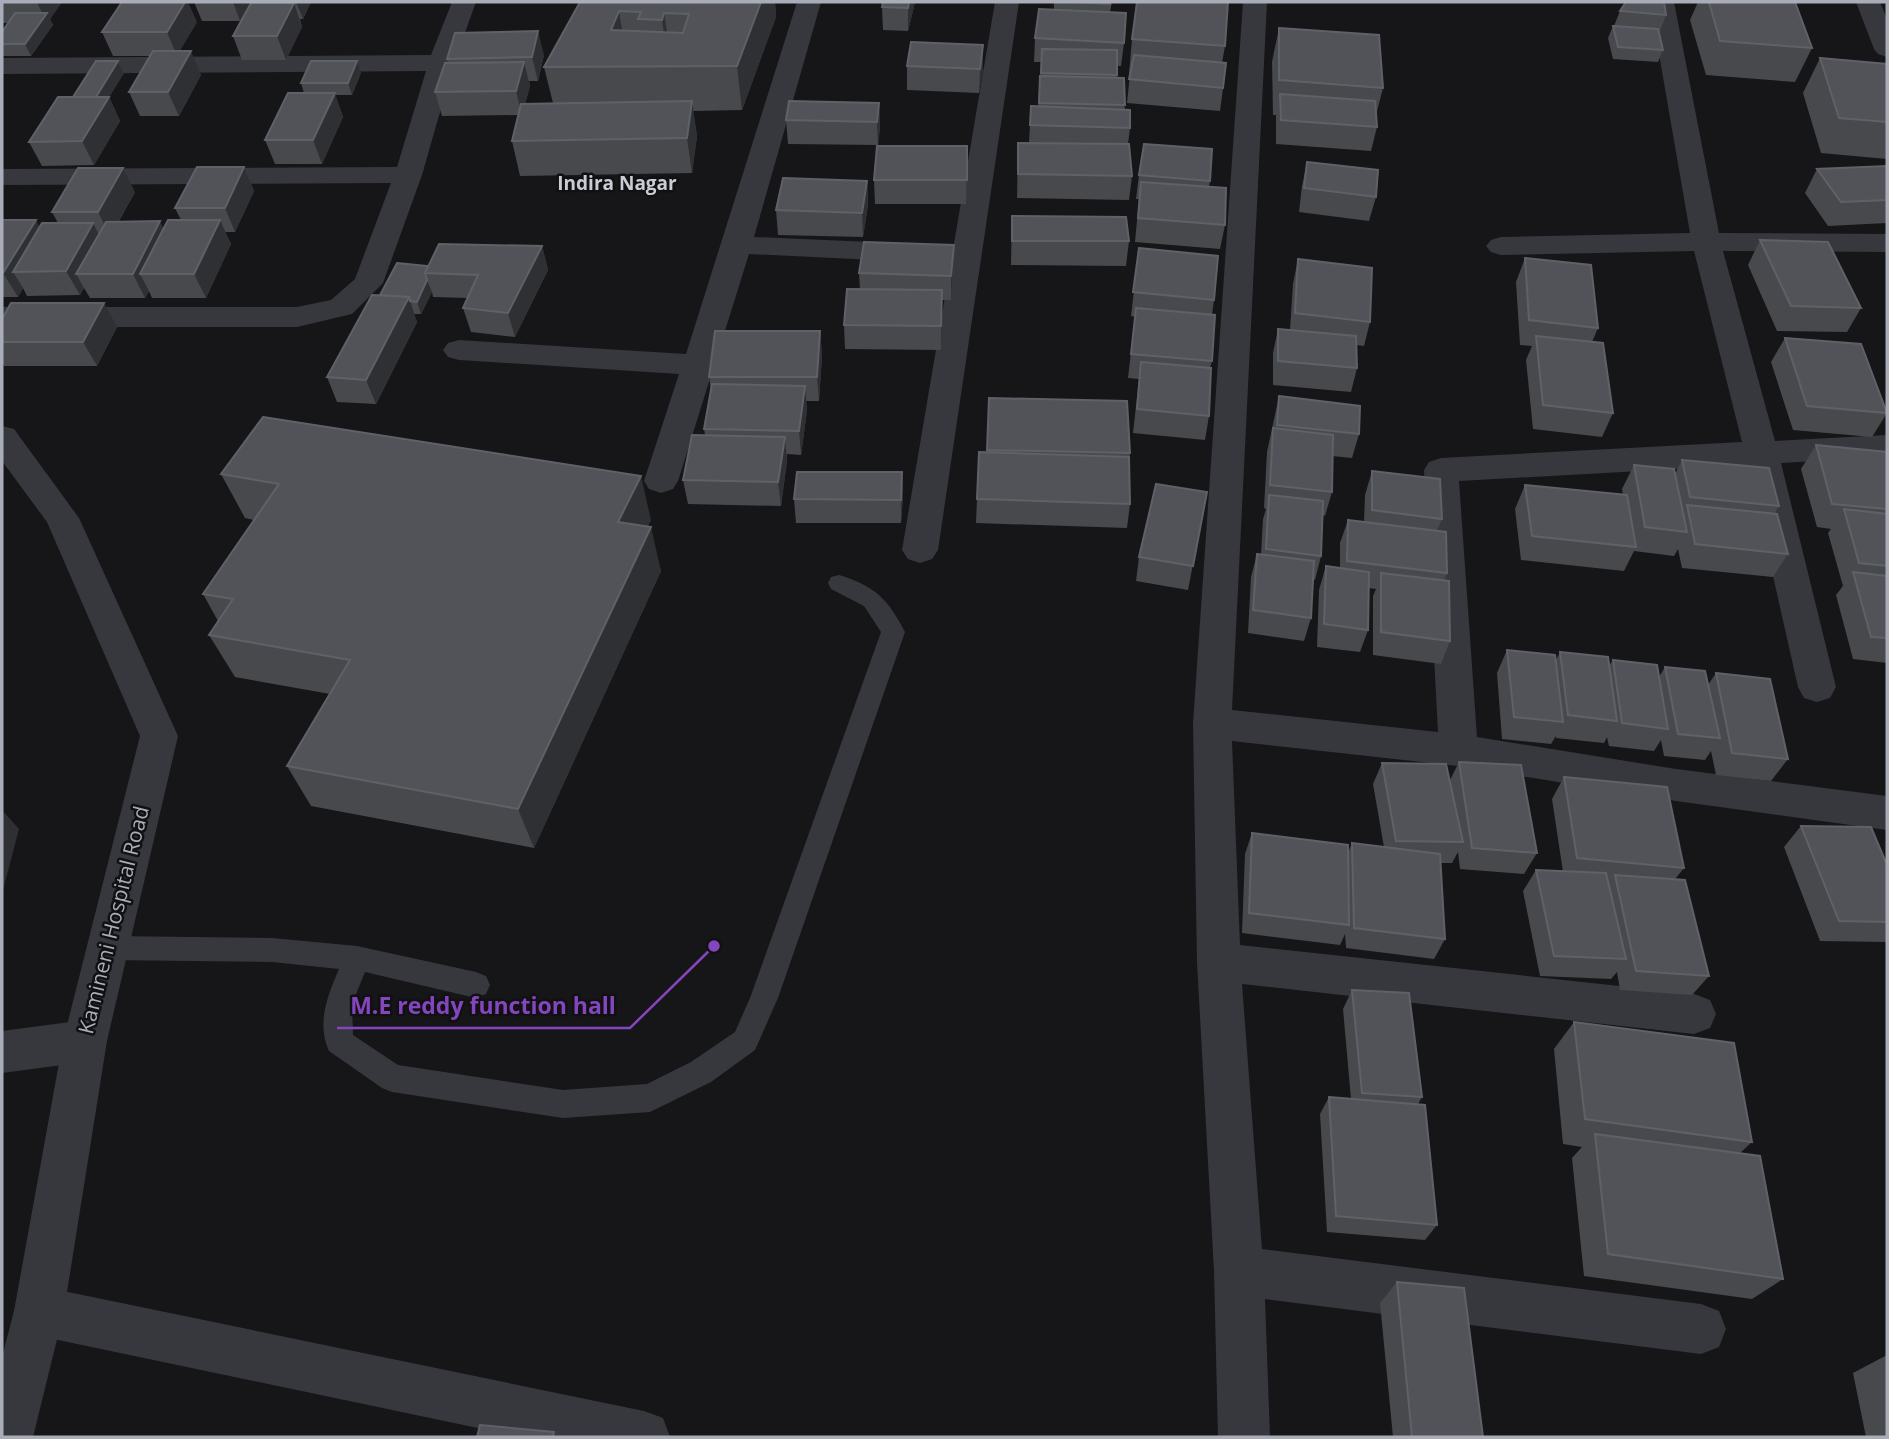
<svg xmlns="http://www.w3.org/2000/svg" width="1889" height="1439" font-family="'Open Sans',sans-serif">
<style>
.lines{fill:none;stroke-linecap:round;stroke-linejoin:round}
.service{fill:#37383d;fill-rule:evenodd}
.minor{fill:#37383d;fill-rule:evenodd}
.tertiary{fill:#37383d;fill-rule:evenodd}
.wall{fill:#47494d}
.shaded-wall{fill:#2f3033}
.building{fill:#525359;stroke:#5f6168;stroke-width:2;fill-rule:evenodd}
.labels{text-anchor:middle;stroke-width:5;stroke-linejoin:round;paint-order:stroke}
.far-neighbourhood-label{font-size:19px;font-weight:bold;fill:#c9ccd4;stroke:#111113}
.street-label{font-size:21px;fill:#a8adb8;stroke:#111113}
.leader{fill:none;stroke:#8446be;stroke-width:2.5}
.callout-dot{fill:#8446be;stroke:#111113;stroke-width:2.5}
.callout-label{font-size:23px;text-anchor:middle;font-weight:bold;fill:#8446be;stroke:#111113;stroke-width:5;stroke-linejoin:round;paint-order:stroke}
</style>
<rect width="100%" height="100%" fill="#161618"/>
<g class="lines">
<path class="service" d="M839,575C875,586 888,599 905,632L778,998L755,1050L711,1082L650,1112L563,1118L392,1092L382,1088L329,1051C316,1023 328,995 339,969L272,962L108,960L98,957L94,948L98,939L108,936L272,938L357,946L476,972L486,976L490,985L486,994L476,998L365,972L352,1004L353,1035L398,1065L563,1090L647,1084L691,1062L735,1032L750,998L881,632L864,606L831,589L828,583L831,577Z"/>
<path class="minor" d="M452,2H476L454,63L422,175L383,283L352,314L297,327H2V307H297L331,300L355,279L391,183L2,185V169L397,167L426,71L2,74V58L431,55Z
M797,2H821L754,237L916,244L926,247L931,253L926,259L916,262L749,254L678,481L673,489L661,493L649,489L644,481L679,374L459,360L448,357L443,350L448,343L459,340L686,354Z
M995,2H1019L938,550L932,559L920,563L908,559L902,550Z
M1243,2H1267L1232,710L1438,732L1424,470L1429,462L1441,458L1742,442L1694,251L1501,255L1491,252L1486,246L1491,240L1501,237L1690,233L1650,2H1674L1719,233L1887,234V252L1723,251L1775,441L1887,435V457L1781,463L1836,687L1830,698L1817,702L1804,698L1798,687L1748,465L1459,481L1477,737L1676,769L1887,796V830L1676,801L1458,766L1232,741L1240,945L1694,994L1710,1000L1716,1014L1710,1028L1694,1034L1242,984L1262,1249L1701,1304L1719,1311L1726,1329L1719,1347L1701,1354L1265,1299L1270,1437H1218L1214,1271L1197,962L1193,723Z
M1856,2H1880L1887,19V57L1878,54L1874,49Z
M85,1020L101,1026L107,1041L101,1056L85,1062L2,1073V1031Z
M39,1286L644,1411L663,1418L670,1437H521L39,1336L21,1329L14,1311L21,1293Z"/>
<path class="tertiary" d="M2,426L14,429L79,518L178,736L107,1041L64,1311L33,1437H2V1357L14,1311L63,1041L140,736L47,522L2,461Z"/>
</g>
<path class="wall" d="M2,2H62L50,19L53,25L31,56H2V32L8,23H2Z
M194,2H311L303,19H300L302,27L286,60H242L233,36L240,21H202Z
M580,2H775L776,17L742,110L693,111L697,136L692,173L520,176L512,141L518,115L442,116L435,92L448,63L447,59L544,55L538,81H529L530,86L525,104L553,103L544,67Z
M915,2L908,31L883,30L882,7Z
M1054,2H1112L1110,12L1124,43L1121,66H1117V78L1130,128L1128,144L1132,176L1129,200L1017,198L1018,143H1029L1031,106H1038L1041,62H1034L1035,38L1054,10Z
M1698,2H1795L1812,48L1795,82L1706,75L1690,20Z
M1620,11L1666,15L1659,34L1663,50L1658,62L1613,59L1608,38L1613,26H1614Z
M197,22L179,51L201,75L179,116H140L129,92L151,56H113L102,32Z
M1279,28L1383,88L1376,115L1377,127L1371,151L1276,144V115H1273L1272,62Z
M1132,39L1225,46L1222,63L1223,88L1220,111L1127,103L1130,74H1129Z
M1820,58L1887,64V159L1821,153L1803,93Z
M118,61L124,73L109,97L120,121L94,165L42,166L29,142L73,97Z
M907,66L983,69L979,93L907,90Z
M361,73L352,95H335L343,117L322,164H275L265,140L304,93L301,83Z
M879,103L880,127L878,145L788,144L786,120Z
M967,146L966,204H875L874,180Z
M1307,162L1376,197L1369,221L1299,212L1302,186Z
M1887,166V223L1828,226L1805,193L1817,169Z
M244,167L254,191L235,232H225L231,244L206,298H152L149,291L145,298H90L84,288L80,295L27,296L23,288L18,297H2V220L40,227L58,223L52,212L135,192L119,221L164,228L181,220L175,208Z
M1139,175L1210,181L1209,187L1225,225L1220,249L1135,242L1139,199H1136Z
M867,181L868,205L863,237L778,235L776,210Z
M1012,216L1129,241L1126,266L1011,265Z
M1760,240L1861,308L1847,332L1777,331L1748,265Z
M542,246L548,270L515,337L471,332L463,308L468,298L433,297L432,292L421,314H414L417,322L376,404L337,402L327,377L380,295L428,266Z
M1139,248L1214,300L1212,315V361L1210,368L1209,416L1205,440L1133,433L1139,379L1128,378L1135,317L1131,316Z
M1525,258L1598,328L1592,342L1613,413L1602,437L1533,429L1526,360L1532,346L1520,345L1516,282Z
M1298,259L1370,322L1364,346L1356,345L1357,368L1351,392L1273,385V353L1278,329L1290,330L1293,284Z
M953,269L951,300H942L941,350L845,349L844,325L860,290L859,273Z
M2,319L117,327L97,366H4L2,363Z
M820,331L822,355L819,401H806L807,410L801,455L787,454V461L781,506L688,504L683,480L705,435L704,429L711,390L709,377Z
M1785,338L1887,413L1872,437L1793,430L1771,362Z
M1279,396L1359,434L1352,458L1332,456V492L1325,516L1323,515L1321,556L1315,580L1313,579L1311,618L1304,641L1248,633L1251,577L1257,554L1261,555L1263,519L1266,509L1264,508L1267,452Z
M989,398L1130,453L1129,463L1130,504L1127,528L976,523L977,499L987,452Z
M1816,445L1887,452V663L1853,659L1836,595L1843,586L1828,533L1831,529L1817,527L1801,469Z
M1682,460L1779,506L1774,514L1788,554L1773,577L1682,568L1678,549L1674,556L1634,551L1624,571L1521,560L1515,509L1525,485L1623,495L1622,489L1634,465L1675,474Z
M1372,471L1442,519L1437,531L1447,573L1444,580L1450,641L1441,664L1373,655V596L1376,589L1369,588L1368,630L1360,652L1317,647L1319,590L1326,566L1340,568V543L1348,520L1364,522L1365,495Z
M902,472L903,496L901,523H796L794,499Z
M221,474L651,520L647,527L661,571L534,848L311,806L287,766L330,694L235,677L209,635L218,621L203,594L254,520L245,518Z
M1207,492L1188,590L1136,581L1139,557Z
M1507,650L1556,660L1560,652L1609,666L1613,660L1659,677L1665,667L1708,685L1716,673L1788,759L1771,781L1716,775L1711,751L1705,760L1664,756L1661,740L1654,751L1609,746L1607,737L1604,743L1556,738V736L1551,744L1502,739L1497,673Z
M1459,762L1537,853L1524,874L1460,869L1458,852L1452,863H1440L1445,939L1434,959L1346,948L1345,934L1340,945L1242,933L1245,854L1252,833L1348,853L1352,843L1384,847L1373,784L1382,763L1450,780Z
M1564,777L1684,868L1675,879L1709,976L1692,995L1620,990L1617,972L1611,979L1540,976L1523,891L1536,870L1563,872L1552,799Z
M1801,826L1887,865V942L1820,941L1784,847Z
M1352,990L1422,1097L1418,1104L1437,1225L1425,1240L1327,1232L1320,1114L1329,1097L1351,1099L1343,1009Z
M1574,1022L1752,1142L1740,1153L1783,1279L1752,1299L1584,1276L1572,1158L1582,1147L1563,1144L1554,1049Z
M1397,1282L1483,1437H1393L1380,1303Z
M1887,1355V1437H1866L1853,1373Z"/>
<path class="shaded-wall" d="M37,2H62L50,19L53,25L31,56L25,44L44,17Z
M185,2H188L197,22L177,56L167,32Z
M233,2H250V4L240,21Z
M296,2H311L303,19Z
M761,2H775L776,17L742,110L737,66Z
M909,2H915L908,31V8Z
M294,3L302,27L286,60L277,36Z
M619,11L626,55L611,30Z
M664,13L671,56L668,63L662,20Z
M538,31L544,55L538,81L532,57Z
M983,45V69L979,93L980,69Z
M191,51L201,75L179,116L168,92Z
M118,61L124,73L101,110L95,98Z
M357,61L361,73L352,95L348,83Z
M524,62L530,86L522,115L516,91Z
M335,93L343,117L322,164L313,140Z
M109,97L120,121L94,165L82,141Z
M692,101L697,136L692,173L687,138Z
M879,103L880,127L878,145L877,122Z
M244,167L254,191L235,232L225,208Z
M123,168L135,192L110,236L98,212Z
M867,181L868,205L863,237L862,213Z
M36,220L49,244L13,272L23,288L18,297L3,273Z
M220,220L231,244L206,298L194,274Z
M160,221L172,246L140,274L149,291L145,298L133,274Z
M93,223L106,248L76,274L84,288L80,295L66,271Z
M954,245L953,269L951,300V276Z
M542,246L548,270L515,337L508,313Z
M427,280L432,292L421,314L417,302Z
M942,290V315L941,350V326Z
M409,297L417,322L376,404L366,380Z
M104,303L117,327L97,366L83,342Z
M820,331L822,355L819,401L817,377Z
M805,386L807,410L801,455L799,431Z
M785,437L787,461L781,506L778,482Z
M902,472L903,496L901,523V500Z
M641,476L651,520L629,566L618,522Z
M651,527L661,571L534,848L518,809Z
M2,810L19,829L2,894Z"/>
<path class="building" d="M122,2H185L167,32H102Z
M580,2H761L737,66L544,67ZM619,11L641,12L638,19L662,20L664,13L689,14L683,33L611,30Z
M883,2H909L908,8L882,7Z
M1074,2H1110V4Z
M1137,2H1228L1225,46L1132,39Z
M1626,2H1664L1666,15L1620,11Z
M1709,2H1795L1812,48L1720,41Z
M251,3H294L277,36H233Z
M1039,9L1126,13L1124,43L1035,38Z
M15,13H47L25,44H2V32Z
M1613,26L1658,29L1663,50L1618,47Z
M1279,28L1379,35L1383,88L1279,80Z
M538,31L532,57L447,59L455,33Z
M911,42L983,45L980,69L907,66Z
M1042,49L1117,50V75L1041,73Z
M153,51H191L168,92H129Z
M1134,55L1226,63L1223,88L1129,79Z
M1820,58L1887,64V122L1839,118Z
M96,61H118L96,97H73Z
M311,61H357L348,83H301Z
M524,62L516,91L435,92L445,63Z
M1040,76L1124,78L1125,105L1039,103Z
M288,93H335L313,140H265Z
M1280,94L1375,101L1377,127L1281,120Z
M58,97H109L82,141L29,142Z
M692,101L687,138L512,141L521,104Z
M789,101L879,103L877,122L786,120Z
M1031,106L1130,110V128L1030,125Z
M1018,143L1129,144L1132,176L1018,174Z
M1144,144L1212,149L1210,181L1139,175Z
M877,146H967V180H874Z
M1307,162L1378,170L1376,197L1304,188Z
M1887,166V200L1841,202L1817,169Z
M197,167H244L225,208H175Z
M78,168H123L98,212H52Z
M783,178L867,181L862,213L776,210Z
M1141,182L1226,188L1225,225L1138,218Z
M1012,216L1126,217L1129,241H1012Z
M2,220H36L3,273H2Z
M168,220H220L194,274H140Z
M160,221L133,274H76L106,222Z
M42,223H93L66,271L13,272Z
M1760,240L1828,242L1861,308L1791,306Z
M864,242L954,245L951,276L859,273Z
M439,244L542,246L508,313L463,308L478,275L425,273Z
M1139,248L1218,256L1214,300L1133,292Z
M1525,258L1591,265L1598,328L1529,320Z
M1298,259L1372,268L1370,322L1295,313Z
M397,263L428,266L425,273L427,280L417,302L410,301L409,297L380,295Z
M847,289L942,290L941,326L844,325Z
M372,295L409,297L366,380L327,377Z
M11,303H104L83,342H2V319Z
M1136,308L1215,315L1212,361L1131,354Z
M1278,329L1356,336L1357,368L1278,361Z
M715,331H820L817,377H709Z
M1536,336L1603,343L1613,413L1543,405Z
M1785,338L1861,344L1887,413L1807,406Z
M1141,362L1211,368L1209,416L1137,409Z
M712,384L805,386L799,431L704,429Z
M1279,396L1360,406L1359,434L1277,425Z
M989,398L1127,401L1130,453L987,450Z
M263,417L641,476L618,522L651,527L518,809L287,766L350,660L209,635L233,599L203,594L279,484L221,474Z
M1273,428L1333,435L1332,492L1270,485Z
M692,435L785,437L778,482L683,480Z
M1816,445L1887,452V509L1832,504Z
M979,452L1129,457L1130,504L977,499Z
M1682,460L1769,468L1779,506L1690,497Z
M1634,465L1674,469L1687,532L1645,527Z
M1372,471L1440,479L1442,519L1372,510Z
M797,472H902L901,500L794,499Z
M1156,484L1207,492L1193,566L1139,557Z
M1525,485L1627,495L1636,547L1532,536Z
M1269,495L1323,501L1321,556L1266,549Z
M1687,505L1777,514L1788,554L1695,544Z
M1844,509L1887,514V566L1859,563Z
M1348,520L1446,532L1447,573L1347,561Z
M1257,554L1314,561L1311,618L1253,610Z
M1326,566L1369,572L1368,630L1324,624Z
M1853,572L1887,576V638L1871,637Z
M1381,573L1449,581L1450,641L1381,632Z
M1507,650L1555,655L1563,722L1514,717Z
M1560,652L1608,657L1617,721L1568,715Z
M1613,660L1657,665L1668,729L1622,723Z
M1665,667L1705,671L1720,738L1678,734Z
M1716,673L1770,679L1788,759L1732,753Z
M1459,762L1521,765L1537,853L1472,848Z
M1382,763L1446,764L1463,842L1396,841Z
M1564,777L1667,787L1684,868L1577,858Z
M1801,826L1871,827L1887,865V922L1839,921Z
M1252,833L1348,845L1349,925L1249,913Z
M1352,843L1440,854L1445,939L1354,928Z
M1536,870L1606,873L1626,959L1554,956Z
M1615,875L1685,880L1709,976L1636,971Z
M1352,990L1409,993L1422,1097L1362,1093Z
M1574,1022L1734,1043L1752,1142L1585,1119Z
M1329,1097L1425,1105L1437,1225L1336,1216Z
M1595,1134L1760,1156L1783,1279L1608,1254Z
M1397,1282L1464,1288L1483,1437H1412Z
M480,1425L554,1432L553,1437H477Z"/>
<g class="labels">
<g class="far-neighbourhood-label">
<text x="617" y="190">Indira Nagar</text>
</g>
<g class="street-label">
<text transform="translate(114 920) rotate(-76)" y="7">Kamineni Hospital Road</text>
</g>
</g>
<path class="leader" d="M714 946L630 1028H337"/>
<circle class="callout-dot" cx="714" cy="946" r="7"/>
<g class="callout-label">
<text x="483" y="1014">M.E reddy function hall</text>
</g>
<rect width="1889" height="1439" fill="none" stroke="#a8adb8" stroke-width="7"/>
</svg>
